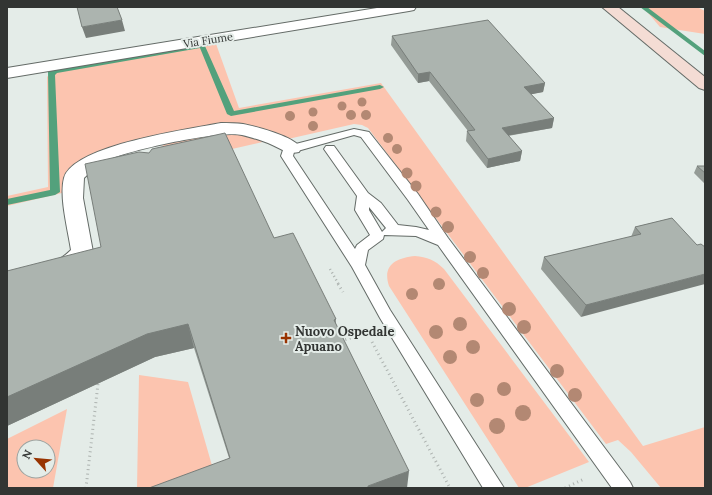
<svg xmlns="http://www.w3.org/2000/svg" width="712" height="495" font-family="Lora,serif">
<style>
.green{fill:#fcc4af;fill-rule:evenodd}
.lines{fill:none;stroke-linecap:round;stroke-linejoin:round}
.stream{fill:#53a17c;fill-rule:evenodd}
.lane-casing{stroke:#646b67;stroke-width:2}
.street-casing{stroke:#646b67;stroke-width:2}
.secondary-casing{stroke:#646b67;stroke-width:2}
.path-far1{stroke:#adb3b0;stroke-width:2.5;stroke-dasharray:1 3;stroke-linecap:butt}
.path{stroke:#adb3b0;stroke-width:3;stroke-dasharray:1 3.5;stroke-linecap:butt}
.lane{fill:#fff;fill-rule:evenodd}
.street{fill:#fff;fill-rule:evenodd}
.secondary{fill:#f4dcd4;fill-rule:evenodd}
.tree{fill:#b38873}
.wall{fill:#949b96}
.shaded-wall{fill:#787e7a}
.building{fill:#acb4af;stroke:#787e7a}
.poi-dot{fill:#983301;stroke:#e4ece8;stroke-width:1.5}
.labels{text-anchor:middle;stroke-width:4;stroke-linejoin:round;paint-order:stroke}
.far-street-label{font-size:11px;fill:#323533;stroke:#e4ece8}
.poi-label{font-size:13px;font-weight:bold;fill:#323533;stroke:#e4ece8;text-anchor:start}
</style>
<rect width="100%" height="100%" fill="#e4ece8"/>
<path class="green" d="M643,7H697L705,11V34L660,27Z
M215,41L239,108L381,83L643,446L705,427V488H661L631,452L618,440L606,444L368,128L362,125L354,124L288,139L250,125L239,124L115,147L96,153L78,164L62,193L7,206V196L48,187L47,77L55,68Z
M213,133L242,135L267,141L158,166L156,151L166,143Z
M415,256C427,257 435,260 444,269L589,462L525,488H519L389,286C382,265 396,258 415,256Z
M139,375L188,382L213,469L164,488H137Z
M67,409L53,488H7V439ZM24,447H48V471H24Z"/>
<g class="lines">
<path class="stream" d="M640,7H647L705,51V56Z
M202,44L205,46L234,111L380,85L384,87L380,89L231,116L227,114L200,48L57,73L55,75L60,192L55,195L7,205V199L50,190L48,72L55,69Z"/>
<g class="lane-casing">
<path id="lane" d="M354,129L369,132L418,194L448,238L630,482L633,488H612L438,245L416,236L384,235L383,239L368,250L365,265L390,310L504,488H483L380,318L352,267L281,156L284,147ZM354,135L361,137L408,200L429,230L416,227L398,225L381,203L368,193L334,146H326L324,149L357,196L355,210L370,235L357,245L355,249L293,156L294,152ZM369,207L386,228L382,232L369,210Z"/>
</g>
<g class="street-casing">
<path id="street" d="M383,7H416L414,10L409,11L7,78V68Z
M221,123C228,123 236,123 243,124C258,127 293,136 301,148L299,152C286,155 279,147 268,143C260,140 250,137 242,135C219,130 130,150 108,160C98,165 91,171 84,178L83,198L93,252C75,282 38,285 7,294V276C33,270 50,270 71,250C68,230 59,197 64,178C73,145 190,129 221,123Z"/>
</g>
<g class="secondary-casing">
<path id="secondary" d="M602,7H618L705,77V90L699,88Z"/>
</g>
<path class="path-far1" d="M330,269L339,285"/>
<path class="path" d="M338,284L343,292
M341,341L367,333
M372,342L450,488
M86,488L98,384
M565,488L584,479"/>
<use href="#lane" class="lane"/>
<use href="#street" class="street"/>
<use href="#secondary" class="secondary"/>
</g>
<g class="tree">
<circle cx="362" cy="102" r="4.5"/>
<circle cx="342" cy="106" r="4.5"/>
<circle cx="313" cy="112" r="4.5"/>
<circle cx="351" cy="115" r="5"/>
<circle cx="366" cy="115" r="5"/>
<circle cx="290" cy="116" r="5"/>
<circle cx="313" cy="126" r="5"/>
<circle cx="388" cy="138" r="5"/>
<circle cx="397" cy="149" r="5"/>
<circle cx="407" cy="173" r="5.5"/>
<circle cx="416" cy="186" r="5.5"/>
<circle cx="436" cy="212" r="5.5"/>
<circle cx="448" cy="227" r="6"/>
<circle cx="470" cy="257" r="6"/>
<circle cx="483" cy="273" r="6"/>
<circle cx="439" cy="284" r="6"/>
<circle cx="412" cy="294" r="6"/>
<circle cx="509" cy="309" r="7"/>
<circle cx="460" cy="324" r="7"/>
<circle cx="524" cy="327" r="7"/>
<circle cx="436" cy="332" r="7"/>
<circle cx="473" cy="347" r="7"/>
<circle cx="450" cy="357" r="7"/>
<circle cx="557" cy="371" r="7"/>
<circle cx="504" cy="389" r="7"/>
<circle cx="575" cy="395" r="7"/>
<circle cx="477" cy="400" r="7"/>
<circle cx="523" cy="413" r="8"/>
<circle cx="497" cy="426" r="8"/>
</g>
<path class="wall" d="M392,36L545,83L543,92L531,94L554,118L552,128L508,136L522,151L520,161L487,168L466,141L467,131H468L429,81L418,83L391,45Z
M697,166H705V184L694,173Z
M672,218L581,317L541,269L544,257L631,237L635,227Z
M274,238L336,319V325L407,488L229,458L194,348L155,357L7,426V271Z"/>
<path class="shaded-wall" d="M122,20L125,31L86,38L82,27Z
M430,72L429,81L418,83V74Z
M545,83L543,92L523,96L524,87Z
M7,94L8,170H7Z
M554,118L552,128L500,137L502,128Z
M522,151L520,161L487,168L488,159Z
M705,274V284L581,317L586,305Z
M188,324L194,348L155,357L7,426V397L147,334Z
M409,471L407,488H368V486Z"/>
<path class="building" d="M77,7H117L122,20L82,27Z
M488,20L545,83L524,87L554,118L502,128L522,151L488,159L467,131L475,130L430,72L418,74L392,36Z
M225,133L274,238L293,233L336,319L334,320L409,471L368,486V488H149L230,458L188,324L147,334L7,397V271L101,247L85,164L139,152L149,153L152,149Z
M697,166H705V173Z
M672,218L697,245L701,244L705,247V274L586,305L544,257L641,234L635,227Z"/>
<path class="poi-dot" d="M284 332h4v4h4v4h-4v4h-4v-4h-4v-4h4z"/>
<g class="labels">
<g class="far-street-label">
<text transform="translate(208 40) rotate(-9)" y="4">Via Fiume</text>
</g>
<g class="poi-label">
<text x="295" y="336">Nuovo Ospedale<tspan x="295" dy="15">Apuano</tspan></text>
</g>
</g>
<rect width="712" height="495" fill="none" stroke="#323533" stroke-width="16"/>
<g transform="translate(36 459) rotate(297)"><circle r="19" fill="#e4ece8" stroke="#9da3a0"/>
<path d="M0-3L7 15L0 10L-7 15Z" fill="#983301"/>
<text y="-6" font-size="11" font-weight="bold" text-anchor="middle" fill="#323533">N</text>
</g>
</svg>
